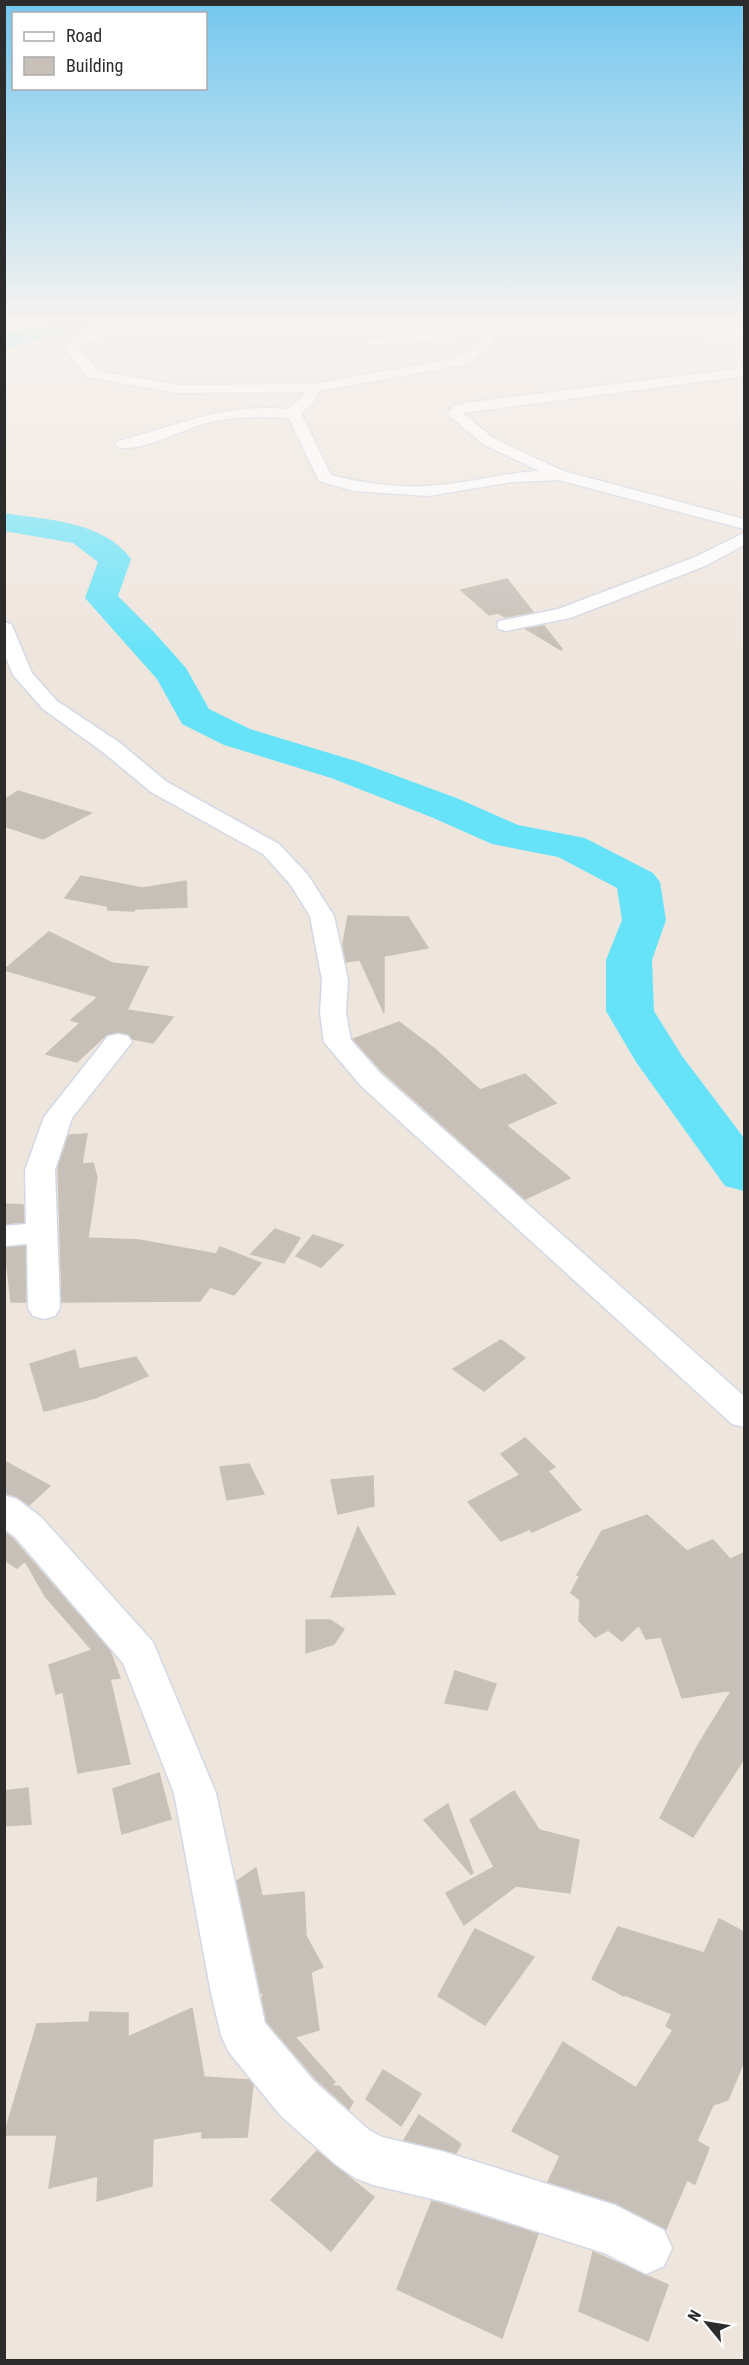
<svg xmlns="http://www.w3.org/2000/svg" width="749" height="2365" font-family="'Roboto Condensed',sans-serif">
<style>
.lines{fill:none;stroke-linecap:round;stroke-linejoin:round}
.river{fill:#67e3f9;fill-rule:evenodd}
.building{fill:#c6c0b8;stroke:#cac1b6;stroke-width:1.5}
.minor-casing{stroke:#d2d8e5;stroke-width:3}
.minor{fill:#fff;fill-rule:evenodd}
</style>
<rect width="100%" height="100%" fill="#eee5dd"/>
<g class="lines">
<path class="river" d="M53,322H98L95,327L41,338L4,349V334Z
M4,513C46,520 104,521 131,559L118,596L153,631L186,668L209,709L250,729L359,762L459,799L518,825L585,838L653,873L660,882L666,920L652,960L654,1011L682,1056L744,1138V1191L725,1186L636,1062L606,1011V960L622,920L617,888L558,857L492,844L431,817L331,778L224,745L182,724L157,679L85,598L98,562L73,543L4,531Z"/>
</g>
<path class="building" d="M507,579L533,612L505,617L498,613L489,615L461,590Z
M544,626L562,649L561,650L526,629Z
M18,791L91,813L43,839L4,826V800Z
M81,876L142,888L186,881L187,907L135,909L134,911L108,910L107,906L65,898Z
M348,916L408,917L428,948L384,956V1013L360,960L346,962L343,944Z
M49,932L112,963L148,967L127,1010L173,1017L153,1043L133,1039L128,1034L118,1032L106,1035L77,1062L46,1054L80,1023L71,1020L98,997L4,970Z
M399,1022L435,1049L480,1090L525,1074L556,1103L506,1125L570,1178L525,1199L383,1072L353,1039Z
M87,1134L82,1164L93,1163L97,1177L88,1238L139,1240L216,1254L220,1247L261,1263L234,1295L210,1287L200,1301L62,1302L58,1167L69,1135Z
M4,1204L23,1205L24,1222L4,1224Z
M275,1229L300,1238L284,1263L251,1254Z
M313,1235L343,1245L321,1267L296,1256Z
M25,1246L26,1302H11L5,1248Z
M501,1340L525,1358L484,1391L453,1369Z
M75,1350L79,1369L136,1357L148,1376L95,1398L44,1411L30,1364Z
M525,1438L555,1467L548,1471L581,1510L532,1532L530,1529L501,1541L468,1502L520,1475L501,1454Z
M4,1461L50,1486L29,1505L18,1497L6,1493Z
M249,1464L264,1494L227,1500L220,1467Z
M373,1476L374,1506L338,1514L331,1480Z
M647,1515L687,1551L713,1540L730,1559L744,1553V1759L693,1837L660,1818L698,1745L732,1690L682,1698L661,1637L646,1639L639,1625L622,1641L608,1630L595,1637L579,1621L580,1600L571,1593L580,1575H577L602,1531Z
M358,1527L395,1594L331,1597Z
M4,1532L13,1539L110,1651L120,1678L110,1679L130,1764L78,1773L63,1692L56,1694L49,1665L92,1650L45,1596L25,1561L17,1568L4,1560Z
M306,1620H330L344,1629L334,1644L306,1653Z
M455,1671L496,1684L487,1710L445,1703Z
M159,1773L171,1819L122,1834L113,1789Z
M28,1788L31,1824L4,1826V1791Z
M514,1791L539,1830L579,1840L570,1893L516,1886L464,1925L446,1893L494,1867L470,1820Z
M448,1804L473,1873L471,1874L424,1820Z
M256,1868L262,1896L304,1892L306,1936L323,1967L311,1972L319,2030L295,2037L335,2082L331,2086H339L353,2102L349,2109L316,2079L267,2022L262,1999L264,1992L261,1993L237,1881Z
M719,1919L744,1932V2061L728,2100L713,2105L697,2141L709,2148L695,2184L687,2180L666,2229L616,2203L548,2182L560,2156L512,2131L563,2042L636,2088L673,2030L666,2026L672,2014L625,1995L624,1996L592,1979L618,1927L704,1953Z
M475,1929L534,1957L485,2025L438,1996Z
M192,2008L204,2077L249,2080L253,2085L247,2137L202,2138V2131L153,2139L152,2186L97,2201L98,2176L49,2188L57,2135H4L37,2024L89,2022L90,2012L128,2013V2037Z
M383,2070L421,2094L401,2126L366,2099Z
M419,2115L461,2144L456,2153L404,2140Z
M317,2151L374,2197L331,2251L271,2200Z
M432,2201L538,2234L502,2338L397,2289Z
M593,2252L668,2285L648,2341L579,2311Z"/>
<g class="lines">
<g class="minor-casing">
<path id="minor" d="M141,322H163L162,325L88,341L79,349L98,371L178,385L312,384L459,358L475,345L483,335L366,346L364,343L371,339L551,322L744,332V340L551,330L498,334L485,351L468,364L318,391L314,402L301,413L331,475C360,483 399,488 428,486C466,484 502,473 539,471L483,444L450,416L448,413L454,406L472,402L744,368V376L463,413L493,438L563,471L744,519V529L559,480L511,482L428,496L354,491L319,481L289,418C262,416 236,416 210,422C185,427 142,453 118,447L115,444L118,441C179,426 222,403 288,409L302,397L304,392L178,393L93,378L88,377L64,349L79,335Z
M744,533V545L705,566L570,618L506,631L499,629L497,625L499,621L558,609L693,558Z
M4,622L11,624L13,628L32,673L57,701L120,743L167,782L279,844L308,875L334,916L348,980L346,1013L351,1040L381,1074L744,1396V1427L732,1424L361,1086L324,1042L320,1013L322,980L310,916L290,884L263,854L151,792L104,753L43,709L13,675L4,653Z
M118,1034L128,1036L132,1042L72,1118L55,1170L60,1308L55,1316L44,1319L33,1316L28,1308L27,1244L4,1246V1226L26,1224L25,1170L44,1117L108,1036Z
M4,1495L17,1499L41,1517L153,1642L216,1793L265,2023L314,2081L369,2130L382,2137L445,2152L615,2205L664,2230L672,2248L664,2266L646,2274L604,2253L445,2202L373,2185L355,2178L335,2164L280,2115L228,2051L221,2035L211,1993L174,1793L123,1663L15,1537L4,1529Z"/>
</g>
<use href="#minor" class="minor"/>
</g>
<linearGradient id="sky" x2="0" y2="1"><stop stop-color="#74c7ef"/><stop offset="0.49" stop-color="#f7f3f0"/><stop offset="1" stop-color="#f7f3f0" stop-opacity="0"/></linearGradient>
<rect width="749" height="653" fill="url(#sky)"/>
<rect width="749" height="2365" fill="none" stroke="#2c2c2c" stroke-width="12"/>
<rect x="12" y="12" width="195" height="78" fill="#ffffff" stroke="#ababab" stroke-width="1.5"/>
<rect x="24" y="32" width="30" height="9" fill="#ffffff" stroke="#ababab" stroke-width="1.5"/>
<text x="66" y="42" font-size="18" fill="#2c2c2c">Road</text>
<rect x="24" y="57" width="30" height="18" fill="#c6c0b8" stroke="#ababab" stroke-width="1.5"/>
<text x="66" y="72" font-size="18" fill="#2c2c2c">Building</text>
<g transform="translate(707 2323) rotate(300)" stroke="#ffffff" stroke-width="4.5" paint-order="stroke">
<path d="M0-4.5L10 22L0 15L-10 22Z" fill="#2c2c2c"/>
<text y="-9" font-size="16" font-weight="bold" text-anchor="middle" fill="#2c2c2c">N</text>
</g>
</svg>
